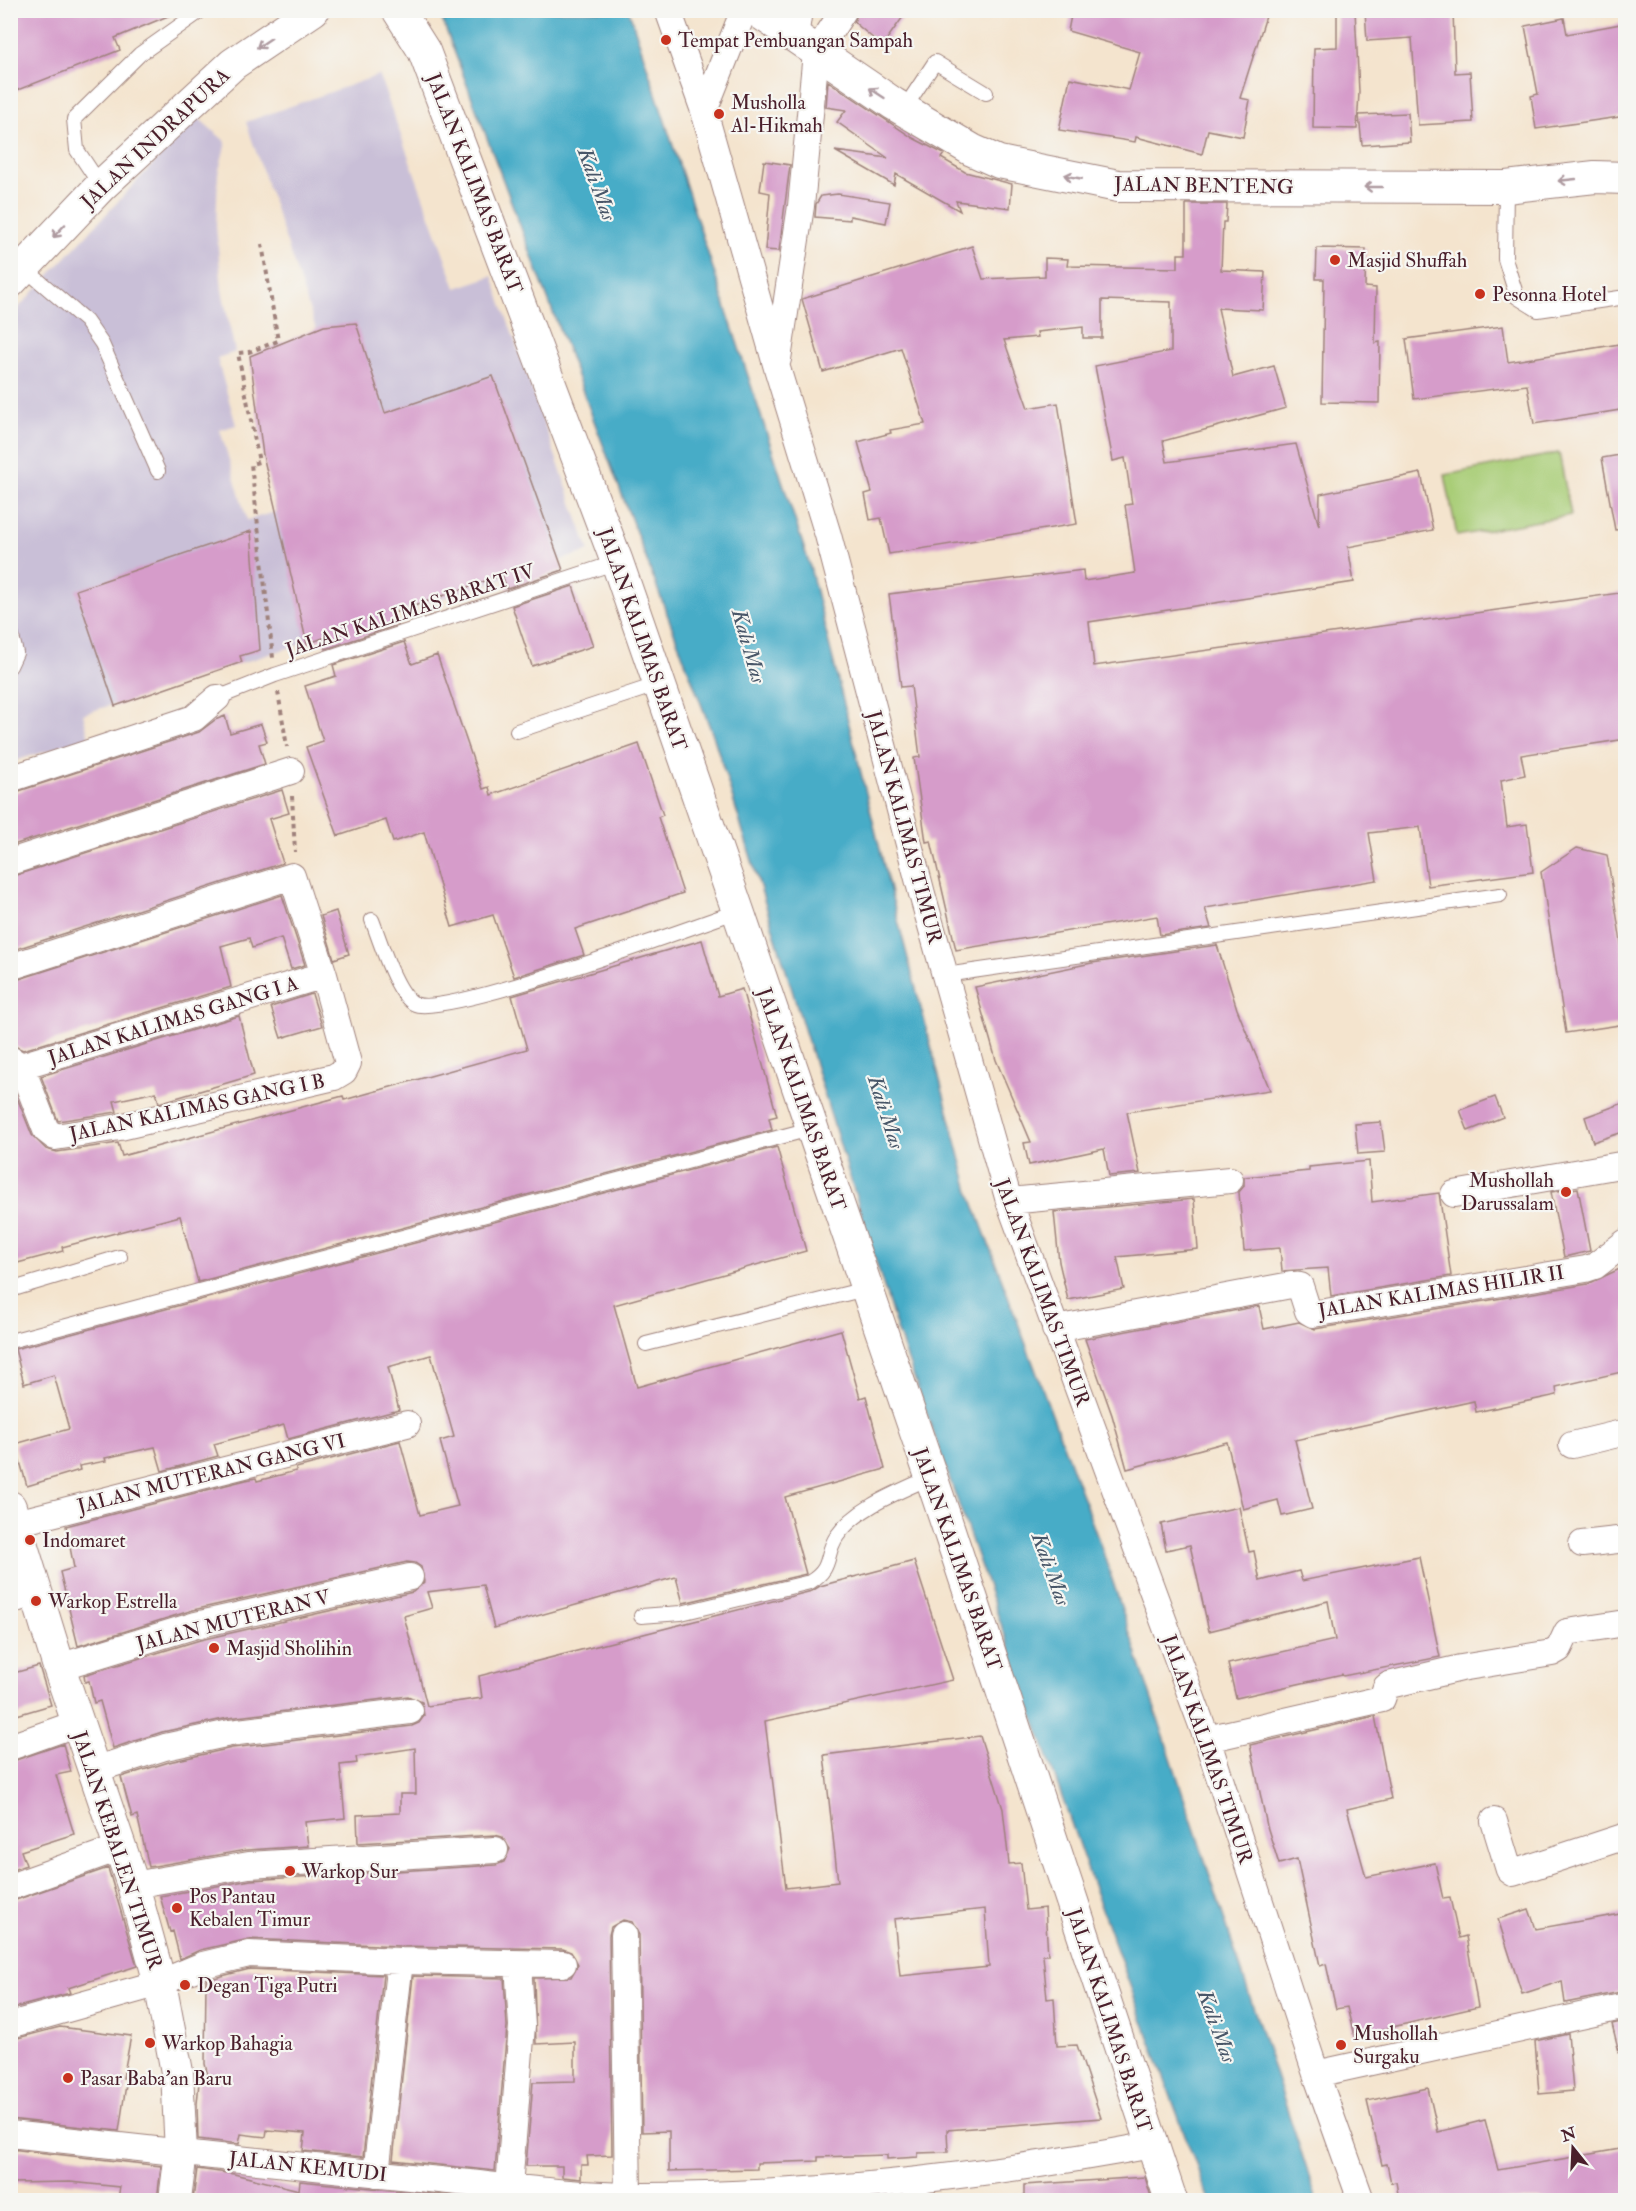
<svg xmlns="http://www.w3.org/2000/svg" width="1636" height="2211" font-family="'IM FELL Double Pica',serif">
<style>
.industrial{fill:#c9bfd7}
.green{fill:#a9cd77;stroke:#7a7651;stroke-width:1.5}
.water{fill:#47acc7;stroke:#486679;stroke-width:1.5}
.building{fill:#d69cca;fill-rule:evenodd}
.lines{fill:none;stroke-linecap:round;stroke-linejoin:round}
.service-casing{stroke:#9f827c;stroke-width:16}
.minor-casing{stroke:#9f827c;stroke-width:28}
.tertiary-casing{stroke:#9f827c;stroke-width:34}
.path{stroke:#9f827c;stroke-width:4;stroke-dasharray:4.5 4.5;stroke-linecap:butt}
.service{stroke:#fff;stroke-width:14}
.minor{stroke:#fff;stroke-width:26}
.tertiary{stroke:#fff;stroke-width:32}
.oneway{stroke:#ae9aa0}
.poi-dot{fill:#c8321e;stroke:#f6f6f2;stroke-width:2}
.labels{text-anchor:middle;stroke-width:4.5;stroke-linejoin:round;paint-order:stroke}
.poi-label{font-size:20px;fill:#4a1f2b;stroke:#f6f6f2;text-anchor:start}
.street-label{font-size:20px;fill:#4a1f2b;stroke:#f6f6f2}
.water-label{font-size:21px;font-style:italic;fill:#495769;stroke:#f6f6f2}
</style>
<rect width="100%" height="100%" fill="#f6f6f2"/>
<filter id="ink" filterUnits="userSpaceOnUse"><feTurbulence type="fractalNoise" baseFrequency=".0167" numOctaves="2"/><feDisplacementMap in="SourceGraphic" scale="12" xChannelSelector="R" yChannelSelector="G"/><feConvolveMatrix kernelMatrix="1 2 1 2 8 2 1 2 1" color-interpolation-filters="sRGB"/></filter>
<filter id="wash" filterUnits="userSpaceOnUse"><feTurbulence type="fractalNoise" baseFrequency=".008" numOctaves="4" result="noise"/><feDisplacementMap in="SourceGraphic" scale="24" xChannelSelector="R" yChannelSelector="G"/><feGaussianBlur stdDeviation="1.35" result="paint"/><feColorMatrix in="noise" values="0 0 0 0 0 0 0 0 0 0 0 0 0 0 0 0 0 1.4 0 .05"/><feComposite in="paint" operator="in"/></filter>
<g filter="url(#wash)">
<rect width="100%" height="100%" fill="#f4e4ce"/>
<path class="industrial" d="M379,75L456,288L492,276L589,551L83,714L89,738L11,762L10,317L197,117L226,142L218,174L216,226L222,290L235,352L217,358L236,425L220,430L247,520L276,512L263,454L250,356L316,329L246,122Z"/>
<path class="green" d="M1559,453L1571,515L1457,536L1445,475Z"/>
<path class="water" d="M439,11H629L809,563L891,894L969,1191L1103,1552L1317,2200H1209L1093,1885L897,1329L714,738Z"/>
<g id="blocks">
<path class="building" d="M10,10H180V11L115,38L120,50L10,93Z
M859,10H908L882,46L854,22Z
M1072,10H1268L1240,98L1250,100L1243,137L1208,130L1202,154L1136,137L1135,142L1059,130L1070,78L1129,90L1140,52L1068,31Z
M1337,10H1355L1359,92L1357,129L1313,128L1314,48L1337,47Z
M1365,10H1453L1455,73L1470,72L1473,122L1418,125L1412,38L1367,41Z
M1564,18L1567,34L1626,23V116L1536,129L1531,96L1538,94L1525,26Z
M828,81L913,138L944,154L941,158L965,172L1012,184L1010,208L956,201L960,211L896,174L894,185L835,151L888,158L837,122L846,110L826,107Z
M1408,113L1410,142L1362,145L1359,115Z
M764,161L790,165L779,251L765,250L770,193L760,191Z
M838,194L890,202L886,223L850,216V220L815,217L816,204L821,196Z
M1186,204H1227L1226,222H1223L1221,270L1265,272L1263,310L1218,308L1233,377L1274,366L1286,408L1163,441L1167,462L1296,444L1319,526L1320,494L1421,473L1433,530L1348,547L1354,582L1089,622L1094,666L1626,592V739L1521,755L1525,775L1501,780L1507,827L1527,824L1533,872L1428,886L1420,827L1369,833L1377,880L1205,908L1211,928L1160,935L1157,916L956,950L931,841L926,842L914,758L920,757L911,686L901,687L889,594L1083,570L1084,581L1135,573L1125,505L1132,504L1125,458L1113,461L1095,366L1171,351V302L1102,300V338H1083V327L1037,332L1038,337L1004,340L1028,408L1058,403L1077,524L889,554L881,518L870,520L865,494L872,492L858,442L891,433L890,430L925,424L901,348L823,372L802,299L972,246L983,279L1045,276V258L1068,259L1067,266L1178,268V254H1186Z
M1317,248L1366,249L1365,287L1376,288L1375,343L1380,342L1379,403L1322,402L1324,279H1316Z
M356,323L385,413L493,376L563,570L507,589L502,575L394,613L398,625L326,649L323,638L307,644L263,455L250,356L324,326Z
M1503,326L1508,362L1626,343V409L1534,424L1527,385L1414,399L1406,339Z
M1626,454V529L1615,530L1602,458Z
M251,531L260,650L240,656L242,662L115,706L76,590Z
M573,586L593,646L532,666L512,606Z
M404,642L412,664L437,655L483,789L489,787L491,795L639,744L663,815L658,817L683,893L575,929L584,955L514,977L493,915L452,927L424,832L393,842L386,820L338,836L306,747L323,741L305,686L336,676L333,665Z
M225,716L230,733L261,724L267,742L259,744L265,764L10,846V794L199,732L215,720Z
M282,790L289,813L269,819L283,863L10,951V877Z
M1577,848L1607,855L1626,973V1024L1566,1033L1541,872Z
M282,895L305,965L291,969L281,938L252,948L249,938L221,946L231,987L23,1050L10,1044V982Z
M336,911L349,954L334,959L321,916Z
M702,940L718,996L742,989L777,1116L769,1118L772,1130L198,1282L180,1216L62,1247L63,1251L10,1265V1080L32,1135L46,1149L57,1152L118,1143L122,1156L343,1096L344,1100L527,1049L512,996Z
M1217,945L1237,1009L1270,1090L1127,1112L1140,1173L1109,1176L1104,1149L1029,1165L1024,1143L1031,1142L996,1060L975,987L1092,963Z
M312,994L322,1026L281,1038L271,1007Z
M239,1016L254,1075L159,1103L156,1092L114,1101L117,1112L58,1121L41,1076Z
M1495,1097L1503,1117L1468,1131L1460,1110Z
M1626,1102V1131L1593,1142L1585,1117Z
M1381,1122L1385,1152L1358,1154L1355,1124Z
M777,1147L806,1251L614,1305L637,1387L841,1330L860,1398L866,1396L885,1469L785,1497L806,1574L683,1603L676,1577L494,1628L483,1585L427,1592L432,1608L404,1616L427,1706L482,1698L479,1676L812,1591L820,1586L914,1561L953,1680L765,1721L786,1888L838,1882L824,1755L980,1736L1003,1809L1009,1864L1021,1863L1026,1910L1045,1908L1048,1955H1043L1047,1999L1054,1998L1057,2046L1077,2045L1101,2118L947,2130L948,2152L918,2153V2157L887,2159V2155L818,2157V2161L757,2163V2169L669,2171V2131L642,2132L639,1935L632,1922L623,1920L611,1927L609,1935L612,2155L587,2156L588,2165H581V2179L562,2177V2166H526L533,2082L575,2081V2042L536,2044L534,1978L571,1977L578,1964L571,1952L563,1949L400,1946L249,1939L200,1950L180,1959L173,1931L170,1932L160,1896L251,1880L496,1865L504,1862L510,1849L502,1837L495,1835L358,1843L357,1815L400,1813V1794H416L415,1748L356,1757L357,1763L340,1765L345,1818L305,1822L308,1846L246,1850L149,1867L137,1815L132,1817L121,1777L169,1762L232,1748L412,1726L419,1723L424,1716L422,1702L408,1696L228,1718L162,1732L113,1748L100,1701L94,1703L89,1681L85,1682L84,1675L200,1640L413,1592L424,1582L421,1567L415,1563L407,1562L193,1610L78,1646L60,1572L74,1568L66,1526L246,1480L256,1478L257,1481L296,1471V1468L400,1441L420,1515L458,1506L440,1441L454,1437L431,1355L388,1367L399,1410L288,1439L284,1425L214,1444L218,1456L162,1471L155,1447L105,1458L106,1461L79,1466L80,1470L27,1486L15,1444L69,1429L54,1375L24,1384L15,1349ZM985,1909L989,1967L900,1976L894,1919Z
M1369,1161L1372,1202L1439,1193L1451,1276L1331,1296L1328,1268L1282,1271L1280,1248L1244,1251L1239,1192L1244,1186V1177L1309,1171V1167Z
M1578,1188L1590,1251L1564,1257L1551,1192Z
M1194,1199L1198,1249L1117,1257L1124,1289L1068,1300L1059,1262L1054,1212Z
M1626,1266V1371L1556,1387L1557,1395L1514,1404L1476,1412L1474,1401L1295,1440L1312,1509L1282,1516L1278,1500L1243,1509L1227,1442L1127,1469L1112,1415L1085,1339L1259,1306L1264,1329L1299,1322L1315,1329L1588,1284Z
M1239,1507L1249,1552L1254,1551L1260,1581L1299,1571L1302,1581L1419,1557L1440,1657L1343,1676L1342,1674L1236,1698L1228,1664L1335,1640L1328,1601L1209,1631L1190,1545L1166,1550L1161,1524Z
M39,1666L51,1705L10,1717V1674Z
M1375,1716L1391,1799L1347,1809L1366,1877L1435,1863L1443,1899L1450,1898L1459,1938L1466,1936L1478,2007L1354,2036L1347,2007L1336,2009L1326,1964L1320,1966L1297,1859L1279,1864L1267,1826L1250,1745Z
M63,1744L71,1772L56,1775L74,1834L21,1851L26,1865L10,1871V1762Z
M108,1868L137,1966L68,1988L70,1993L10,2009V1902Z
M1529,1909L1536,1929L1626,1913V1991L1565,2003L1562,1981L1522,1994L1498,1919Z
M250,1969L383,1975L363,2157L303,2151L305,2133L267,2130L266,2137L241,2134L239,2144L198,2139L197,2104L199,2082L209,2080L205,2064L206,1980Z
M413,1976L504,1978L507,2026L495,2171L393,2160Z
M1626,2021V2051L1619,2052L1612,2024Z
M60,2027L131,2036L123,2078H127L119,2131L10,2119V2040Z
M1568,2034L1573,2091L1539,2094L1535,2041Z
M1428,2088L1438,2132L1485,2120L1498,2170L1626,2148V2200H1399L1396,2182L1391,2183L1387,2164L1382,2165L1367,2101Z
M10,2149L161,2166L157,2200L118,2198L120,2187L70,2182L10,2183Z
M197,2169L234,2174L299,2190L300,2181L492,2200H193Z
M1145,2177L1152,2200H1024V2185Z"/>
</g>
</g>
<g filter="url(#ink)">
<use href="#blocks" fill-opacity="0" stroke="#9f827c" stroke-width="1.5"/>
<g class="lines">
<g class="service-casing">
<path id="service" d="M904,109L935,62L986,93
M101,186L77,150L74,119L140,54L202,10
M1506,187L1505,259L1517,297L1538,310L1626,297
M24,268L86,321L102,344L158,471
M10,629L16,653L10,666
M217,698L275,675L617,562
M517,731L659,684
M372,920C380,940 396,995 415,1004C445,1018 692,927 738,911
M945,975L1500,895
M10,1290L120,1257
M10,1341L814,1128
M646,1344L865,1289
M641,1616L681,1613L810,1582C834,1567 824,1555 837,1536C857,1507 899,1492 931,1477"/>
</g>
<g class="minor-casing">
<path id="minor" d="M668,10L704,111L777,368L828,535L922,894L1009,1201L1207,1739L1316,2074L1361,2200
M795,38L799,10
M704,111L744,10
M778,359L801,206L816,53L844,10
M10,779L194,718L217,698
M10,862L291,771
M10,967L292,876L324,975L348,1063L344,1071L334,1077L120,1127L55,1137L46,1130L21,1066L10,1059
M21,1066L324,975
M1454,1194L1626,1164
M1009,1201L1230,1180
M1055,1329L1291,1285L1300,1286L1308,1311L1313,1314L1586,1269L1595,1266L1626,1242
M1572,1445L1626,1432
M16,1523L407,1424
M1582,1544L1626,1539
M10,1601L36,1592
M59,1667L196,1625L410,1577
M1207,1739L1382,1699L1386,1687L1389,1685L1461,1668L1552,1653L1559,1649L1567,1632L1626,1623
M10,1747L78,1723
M94,1770L165,1747L230,1733L410,1711
M1494,1821L1509,1870L1513,1873L1626,1836
M133,1885L249,1865L495,1850
M10,1887L119,1848
M624,1935L628,2196
M10,2025L160,1983L203,1965L249,1954L400,1961L563,1964
M1316,2074L1626,2006
M10,2134C150,2149 289,2165 429,2179C495,2185 564,2195 630,2196C806,2197 980,2177 1152,2145
M376,2174L400,1961
M509,2187L522,2026L518,1964"/>
</g>
<g class="tertiary-casing">
<path id="tertiary" d="M398,10L424,51L617,562L738,911L938,1497L1171,2200
M756,10L894,104L972,150L999,162L1118,186L1506,187L1595,177L1626,178
M10,282L101,186L233,64L313,10
M10,1507L59,1667L133,1885L160,1983L177,2072L181,2152L175,2200"/>
</g>
<path class="path" d="M262,244L278,341L249,352L238,353L259,462L251,464L273,658
M278,692L287,747
M292,796L295,852"/>
<use href="#service" class="service"/>
<use href="#minor" class="minor"/>
<use href="#tertiary" class="tertiary"/>
</g>
<defs><path id="oneway-shaft" d="M-6 0H5M1.5-3L5.5 0L1.5 3" fill="none" stroke-width="1.6" stroke-linecap="round" stroke-linejoin="round" transform="scale(1.5)"/></defs>
<g class="oneway">
<use href="#oneway-shaft" transform="translate(264 43) rotate(146)"/>
<use href="#oneway-shaft" transform="translate(877 93) rotate(-147)"/>
<use href="#oneway-shaft" transform="translate(1073 177) rotate(-169)"/>
<use href="#oneway-shaft" transform="translate(1567 180) rotate(174)"/>
<use href="#oneway-shaft" transform="translate(1373 187) rotate(-180)"/>
<use href="#oneway-shaft" transform="translate(59 231) rotate(133)"/>
</g>
</g>
<g class="poi-dot">
<circle cx="666" cy="40" r="6"/>
<circle cx="719" cy="114" r="6"/>
<circle cx="1335" cy="260" r="6"/>
<circle cx="1480" cy="294" r="6"/>
<circle cx="1566" cy="1192" r="6"/>
<circle cx="30" cy="1540" r="6"/>
<circle cx="36" cy="1601" r="6"/>
<circle cx="214" cy="1648" r="6"/>
<circle cx="290" cy="1871" r="6"/>
<circle cx="177" cy="1908" r="6"/>
<circle cx="185" cy="1985" r="6"/>
<circle cx="150" cy="2043" r="6"/>
<circle cx="1341" cy="2045" r="6"/>
<circle cx="68" cy="2078" r="6"/>
</g>
<g class="labels">
<g class="poi-label">
<text x="678" y="47">Tempat Pembuangan Sampah</text>
<text x="731" y="109">Musholla<tspan x="731" dy="23">Al-Hikmah</tspan></text>
<text x="1347" y="267">Masjid Shuffah</text>
<text x="1492" y="301">Pesonna Hotel</text>
<text x="1554" y="1187" text-anchor="end">Mushollah<tspan x="1554" dy="23">Darussalam</tspan></text>
<text x="42" y="1547">Indomaret</text>
<text x="48" y="1608">Warkop Estrella</text>
<text x="226" y="1655">Masjid Sholihin</text>
<text x="302" y="1878">Warkop Sur</text>
<text x="189" y="1903">Pos Pantau<tspan x="189" dy="23">Kebalen Timur</tspan></text>
<text x="197" y="1992">Degan Tiga Putri</text>
<text x="1353" y="2040">Mushollah<tspan x="1353" dy="23">Surgaku</tspan></text>
<text x="162" y="2050">Warkop Bahagia</text>
<text x="80" y="2085">Pasar Baba'an Baru</text>
</g>
<g class="street-label">
<text transform="translate(155 138) rotate(-43)" y="7">JALAN INDRAPURA</text>
<text transform="translate(475 183) rotate(69)" y="7">JALAN KALIMAS BARAT</text>
<text transform="translate(1204 185) rotate(1)" y="7">JALAN BENTENG</text>
<text transform="translate(410 610) rotate(-18)" y="7">JALAN KALIMAS BARAT IV</text>
<text transform="translate(643 639) rotate(71)" y="7">JALAN KALIMAS BARAT</text>
<text transform="translate(905 827) rotate(75)" y="7">JALAN KALIMAS TIMUR</text>
<text transform="translate(173 1020) rotate(-17)" y="7">JALAN KALIMAS GANG I A</text>
<text transform="translate(802 1099) rotate(71)" y="7">JALAN KALIMAS BARAT</text>
<text transform="translate(197 1107) rotate(-12)" y="7">JALAN KALIMAS GANG I B</text>
<text transform="translate(1441 1291) rotate(-9)" y="7">JALAN KALIMAS HILIR II</text>
<text transform="translate(1043 1292) rotate(70)" y="7">JALAN KALIMAS TIMUR</text>
<text transform="translate(211 1473) rotate(-14)" y="7">JALAN MUTERAN GANG VI</text>
<text transform="translate(958 1559) rotate(71)" y="7">JALAN KALIMAS BARAT</text>
<text transform="translate(233 1620) rotate(-14)" y="7">JALAN MUTERAN V</text>
<text transform="translate(1208 1749) rotate(71)" y="7">JALAN KALIMAS TIMUR</text>
<text transform="translate(118 1850) rotate(72)" y="7">JALAN KEBALEN TIMUR</text>
<text transform="translate(1110 2020) rotate(72)" y="7">JALAN KALIMAS BARAT</text>
<text transform="translate(308 2166) rotate(6)" y="7">JALAN KEMUDI</text>
</g>
<g class="water-label">
<text transform="translate(597 184) rotate(70)" y="7">Kali Mas</text>
<text transform="translate(749 646) rotate(74)" y="7">Kali Mas</text>
<text transform="translate(886 1112) rotate(72)" y="7">Kali Mas</text>
<text transform="translate(1051 1569) rotate(70)" y="7">Kali Mas</text>
<text transform="translate(1217 2026) rotate(70)" y="7">Kali Mas</text>
</g>
</g>
<rect width="1636" height="2211" fill="none" stroke="#f6f6f2" stroke-width="36"/>
<g transform="translate(1573 2148) rotate(342)" stroke="#f6f6f2" stroke-width="4.5" paint-order="stroke">
<path d="M0-4.5L10 22L0 15L-10 22Z" fill="#4a1f2b"/>
<text y="-9" font-size="16" font-weight="bold" text-anchor="middle" fill="#4a1f2b">N</text>
</g>
</svg>
